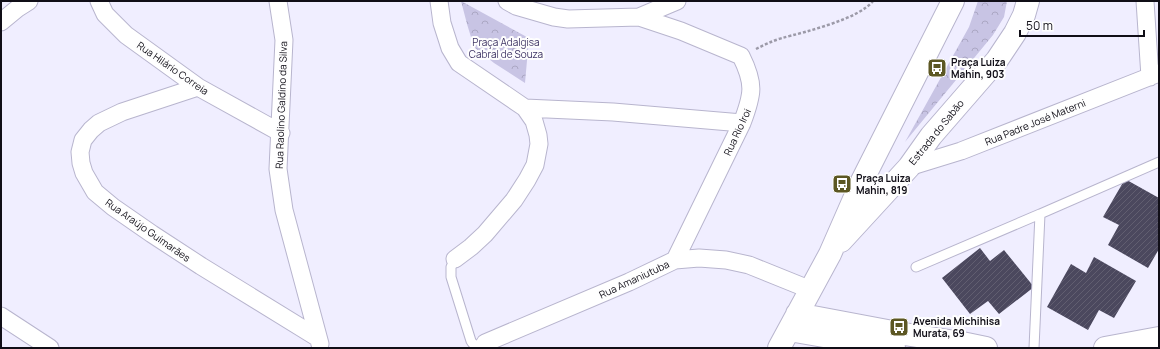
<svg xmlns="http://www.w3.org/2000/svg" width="1160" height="349" font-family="Manrope,sans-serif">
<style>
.forest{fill:url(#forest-crowns)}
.building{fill:url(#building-hatch)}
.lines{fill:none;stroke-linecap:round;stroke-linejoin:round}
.service-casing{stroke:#b8b5ce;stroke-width:11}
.minor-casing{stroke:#b8b5ce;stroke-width:19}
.tertiary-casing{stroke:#b8b5ce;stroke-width:24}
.path{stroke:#9c9aa8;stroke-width:2.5;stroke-dasharray:3 2;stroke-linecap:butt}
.service{stroke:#fff;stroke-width:9}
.minor{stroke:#fff;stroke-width:17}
.tertiary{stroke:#fff;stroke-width:22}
.labels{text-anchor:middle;stroke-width:4;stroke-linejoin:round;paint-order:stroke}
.park-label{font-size:10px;fill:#3e3464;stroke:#fefefe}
.poi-label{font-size:10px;font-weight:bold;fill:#100e17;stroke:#fefefe;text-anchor:start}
.street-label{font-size:10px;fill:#100e17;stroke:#fefefe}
</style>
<defs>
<pattern id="forest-crowns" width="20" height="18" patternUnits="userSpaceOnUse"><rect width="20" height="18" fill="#c8c4e4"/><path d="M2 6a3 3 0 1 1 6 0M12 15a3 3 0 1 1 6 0" fill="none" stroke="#aba7c3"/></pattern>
<pattern id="building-hatch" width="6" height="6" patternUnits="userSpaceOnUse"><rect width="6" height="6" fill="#4b485e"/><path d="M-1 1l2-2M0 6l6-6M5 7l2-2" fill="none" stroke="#615e70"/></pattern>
</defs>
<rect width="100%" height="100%" fill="#f0eeff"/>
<path class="forest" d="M461,1L525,36L529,38L525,83L494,63L474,47L467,24Z
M978,1H1007L1004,17L993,35L905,142L969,27Z"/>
<path class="building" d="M1125,179L1159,198V215L1158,218H1159V249L1148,268L1108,245L1119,225L1103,217Z
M980,248L990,261L1004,250L1034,287L999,314L988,301L970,314L942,278Z
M1094,257L1136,281L1114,318L1099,310L1088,330L1047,307L1071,264L1086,273Z"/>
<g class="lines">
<g class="service-casing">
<path id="service" d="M1040,214L1159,162
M455,259L451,267V277L471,341C474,347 479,345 485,343
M916,267L1040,214L1034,348"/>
</g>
<g class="minor-casing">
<path id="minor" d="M99,1L105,14L126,35L198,87L281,133
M278,1L284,40L278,169L284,210L320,344
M439,1L442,23L450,48L459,63L525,108L534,121L538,135L539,144L535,165L527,180L514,200L485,234L471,247L455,259
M507,1L516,6L554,17L568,19L639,17L677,1
M1145,1L1150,77
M639,17L681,31L741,56C755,84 753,94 742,123L675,260
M1,22L18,8L29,1
M198,87L122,112L99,123L91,130L83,140L80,152L81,163L84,173L95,192L113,207L152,234L201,266L318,338
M525,108L613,112L742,123
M909,167L961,151L1159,73
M1,316L50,348
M485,343L629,282L675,260L699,258L726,260L749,265L811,290"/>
</g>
<g class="tertiary-casing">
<path id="tertiary" d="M841,241L909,167L931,136L997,60L1015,33L1024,15L1028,1
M797,314L898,333L962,343L986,348
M789,330L894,348
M779,348L830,254L862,181L953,1
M1105,348L1159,338"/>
</g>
<path class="path" d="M756,49C764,45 772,41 782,38C805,32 859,19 873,1"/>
<use href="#service" class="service"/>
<use href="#minor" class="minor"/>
<use href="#tertiary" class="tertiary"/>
</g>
<defs>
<g id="bus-square" transform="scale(1)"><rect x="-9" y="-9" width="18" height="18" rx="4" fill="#5c5723" stroke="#fefefe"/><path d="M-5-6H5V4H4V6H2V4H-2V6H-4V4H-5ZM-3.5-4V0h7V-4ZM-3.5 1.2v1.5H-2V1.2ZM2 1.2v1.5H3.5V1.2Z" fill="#fff"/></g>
</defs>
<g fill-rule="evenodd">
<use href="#bus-square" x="937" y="68"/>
<use href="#bus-square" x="842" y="184"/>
<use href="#bus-square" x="899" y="327"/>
</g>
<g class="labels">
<g class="park-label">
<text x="506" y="46">Praça Adalgisa<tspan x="506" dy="12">Cabral de Souza</tspan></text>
</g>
<g class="poi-label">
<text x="951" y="66">Praça Luiza<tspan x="951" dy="12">Mahin, 903</tspan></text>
<text x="856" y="182">Praça Luiza<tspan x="856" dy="12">Mahin, 819</tspan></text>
<text x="913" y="325">Avenida Michihisa<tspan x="913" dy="12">Murata, 69</tspan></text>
</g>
<g class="street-label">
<text transform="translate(173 68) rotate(35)" y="4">Rua Hilário Correia</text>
<text transform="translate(281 105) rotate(-88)" y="4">Rua Raolino Galdino da Silva</text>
<text transform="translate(1035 122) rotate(-22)" y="4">Rua Padre José Materni</text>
<text transform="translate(737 132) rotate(-65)" y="4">Rua Rio Iroi</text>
<text transform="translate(936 132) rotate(-51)" y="4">Estrada do Sabão</text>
<text transform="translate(148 230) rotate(35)" y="4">Rua Araújo Guimarães</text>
<text transform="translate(634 279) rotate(-25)" y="4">Rua Amaniutuba</text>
</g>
</g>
<rect width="1160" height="349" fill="none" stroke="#100e17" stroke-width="4"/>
<path d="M1020 30v6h124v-6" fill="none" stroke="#100e17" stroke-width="2"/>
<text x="1026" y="30" font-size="12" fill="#100e17" stroke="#fefefe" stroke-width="3" paint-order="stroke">50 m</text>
</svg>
